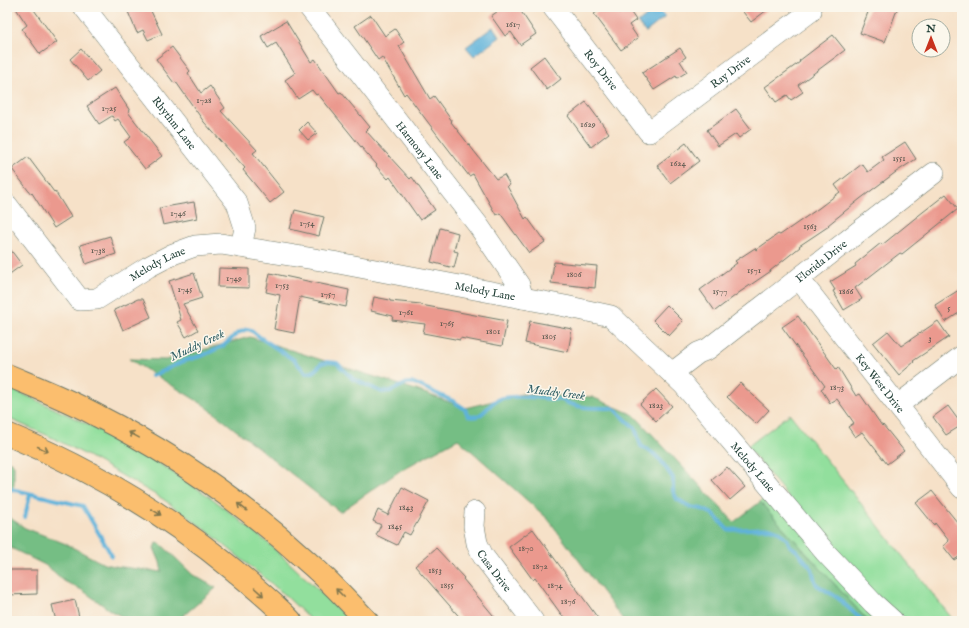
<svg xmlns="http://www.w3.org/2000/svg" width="969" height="628" font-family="'IM FELL English',serif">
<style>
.green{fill:#92df9d;stroke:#588e68}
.forest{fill:#75be84;stroke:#4a7e5c}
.water{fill:#5eb2da;stroke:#3e7887}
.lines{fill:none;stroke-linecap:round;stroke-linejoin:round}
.stream{stroke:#5eb2da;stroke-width:4}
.building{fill:#eb998e}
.minor-casing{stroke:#6a7668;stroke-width:22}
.highway-casing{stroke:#6a7668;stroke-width:24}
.minor{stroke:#fff;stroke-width:21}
.highway{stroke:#fbbe6e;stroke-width:22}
.oneway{stroke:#82774e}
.labels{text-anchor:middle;stroke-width:3;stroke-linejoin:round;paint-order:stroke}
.number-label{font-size:9px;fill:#52544a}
.street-label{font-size:11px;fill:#1f3d34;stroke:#fbf7ec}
.water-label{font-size:12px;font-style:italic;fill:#326066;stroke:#fbf7ec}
</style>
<rect width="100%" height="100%" fill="#fbf7ec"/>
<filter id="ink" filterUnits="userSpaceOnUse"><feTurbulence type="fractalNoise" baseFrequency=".025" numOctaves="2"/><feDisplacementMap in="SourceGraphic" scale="8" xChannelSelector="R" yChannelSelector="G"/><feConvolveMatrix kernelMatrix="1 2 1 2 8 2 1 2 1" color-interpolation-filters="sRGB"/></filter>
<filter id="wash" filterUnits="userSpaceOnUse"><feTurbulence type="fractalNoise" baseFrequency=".012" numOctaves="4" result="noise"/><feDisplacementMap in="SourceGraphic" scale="16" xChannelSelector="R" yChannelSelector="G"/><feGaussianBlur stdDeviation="0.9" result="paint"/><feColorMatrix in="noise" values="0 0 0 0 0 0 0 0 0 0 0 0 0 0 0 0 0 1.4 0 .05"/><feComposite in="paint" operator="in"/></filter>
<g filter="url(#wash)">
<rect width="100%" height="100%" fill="#f6e1c8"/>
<path class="green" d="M7,388L23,394L100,430L154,460L213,499L268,543L329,600L350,621H312L284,594L206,530L163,499L88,456L49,436L7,418Z
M790,414L954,621H905L869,595L747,447Z
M770,495L882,621H868L760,502Z"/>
<path class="forest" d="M250,337L416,390L465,408L522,394L592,397L634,415L734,522L760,502L868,621H624L548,519L458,439L401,470L340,512L204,405L129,359L166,360Z
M7,461L11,462L14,465V485L7,497Z
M7,516L25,528L66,544L104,564L114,566L162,572L160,562L154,548L156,543L161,544L193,575L216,588L177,621H131L111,611L82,590L64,581L53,571L45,565L7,546Z"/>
<path class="water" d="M656,8H658L665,17L646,32H645L638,23Z
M493,27L500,37L474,56L466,47Z"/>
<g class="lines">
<path class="stream" d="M152,376L184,361L204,355L223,346L238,333L247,329L251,330L261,338L294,360L306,373L313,372L322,363L327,362L337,363L353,379L382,392L391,391L407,383H414L453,401L465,409L468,416C483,420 486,406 497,400C509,393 546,399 562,400C576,409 596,408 613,408L635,428L641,446L654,454L661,461L673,478V491L677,499L690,507L702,509L713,514L728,530L770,528L778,531L787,539L790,546L796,550L812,569L815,581L817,585L838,598L843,603L863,621
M7,488L83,506L112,556
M25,517L30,494"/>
</g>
<g id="blocks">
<path class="building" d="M15,7H32L57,42L40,54L22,29L27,25Z
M126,7H149L162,34L148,40L143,30L137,33Z
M504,7H518L536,34L520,45L511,32L505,36L491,16Z
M604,7H615L619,13L627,7L636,20L629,25L638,38L621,50L594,14Z
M739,7H771L751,22Z
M870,7H898L885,42L860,33Z
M371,15L385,36L395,29L404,42L399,46L430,99L434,96L452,121L451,122L496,179L504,175L510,185L507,186L525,219L527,217L545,242L529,253L500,213L496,215L473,174L469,176L436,133L406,93L404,95L382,57L378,60L355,26Z
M286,21L311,62L315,59L339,93L341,92L370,127L366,131L410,179L412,177L435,210L420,220L390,177L388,179L376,166L377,165L361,147L318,94L316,95L312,90L298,99L285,80L295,73L276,43L268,48L261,36Z
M833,35L845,50L798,85L803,92L791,100L787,95L776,102L765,87L800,62L799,61Z
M172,47L190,71L188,73L201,93L210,86L225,108L221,111L257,150L253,153L284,192L270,203L243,170L245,168L204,122L176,82L174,83L156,59Z
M680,48L686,57L680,61L687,72L677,78L676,76L654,90L642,73Z
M81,49L100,71L88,81L70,59Z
M544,56L561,79L547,90L530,67Z
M115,88L130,111L128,112L162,156L145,169L124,142L131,137L118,119L115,121L112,116L99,124L87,106Z
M586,102L609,133L591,147L568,116Z
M736,109L751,129L739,138L736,134L718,146L707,130Z
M307,122L317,133L308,140L299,130Z
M905,142L916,159L896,172L860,199L828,225L829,226L799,246L800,247L770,271H771L740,292L715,311L700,290L737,263L735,261L755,248L756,250L778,234L780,235L819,208L840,192L835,185L862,164L868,172L884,160L882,157Z
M686,143L699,161L670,183L657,165Z
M28,157L54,192L55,191L71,217L54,228L32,193L31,194L12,169Z
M946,194L958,209L902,254L900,253L855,288L862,299L844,310L833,291L835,290L830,282L856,266L855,264L881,243L882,245L914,219Z
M194,202L197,218L163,225L159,208Z
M295,210L324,217L319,236L290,229Z
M440,228L458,233L454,251L458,252L454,268L431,262Z
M110,236L116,254L86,264L80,245Z
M7,245L22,265L7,276Z
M554,262L597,266L595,288L551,283Z
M219,268L249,269V288L218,287Z
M194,273L202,298L183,304L198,330L186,337L177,322L181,320L169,281Z
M270,273L349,290L346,307L300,297L294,333L274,329L280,295L266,292Z
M962,288V311L945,322L935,305Z
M374,297L390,300V301L421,304V305L507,321L502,346L460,338V340L423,333L425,324L392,320L393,316L371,311Z
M138,299H143L151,317L123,330L114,310Z
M667,305L683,321L669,336L653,320Z
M798,316L836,369L838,367L856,396L860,394L882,426L883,425L904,451L887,464L862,432L855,437L848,427L854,423L837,399L830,403L821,389L825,386L782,327Z
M530,321L572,329L568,352L525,343Z
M938,321L949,337L913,361L914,362L899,375L873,343L888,331L901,346Z
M740,383L769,410L756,424L727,397Z
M656,389L672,406L656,421L640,404Z
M948,406L962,425L946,435L933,417Z
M727,467L745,487L730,500L712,480Z
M402,487L429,501L410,535L404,532L397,545L376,535L381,525L373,521L378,510L388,515Z
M932,491L962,528V555L954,560L943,546L949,541L935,523L934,525L916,503Z
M533,529L600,621H566L535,578L533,580L509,547Z
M436,548L464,578L463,579L498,621H463L415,566Z
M7,570H37V594L7,595Z
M75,600L80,621H56L52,605Z"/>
</g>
</g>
<g filter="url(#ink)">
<use href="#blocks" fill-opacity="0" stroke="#6a7668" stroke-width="1"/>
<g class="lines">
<g class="minor-casing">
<g id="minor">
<path id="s1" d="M84,7L237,203L245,228L241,247"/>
<path id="s2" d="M309,7L478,225L519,285L523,298"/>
<path id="s3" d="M553,7L649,132L811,11L808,7"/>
<path id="s4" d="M7,205L80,300L97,299L148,267L173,254L195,246L221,244L333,262L565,306L611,316L683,384L825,552L873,603L893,621"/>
<path id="s5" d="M799,279L962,488"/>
<path id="s6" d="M672,373L698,353L708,349L934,173"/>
<path d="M898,405L962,356"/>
<path id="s7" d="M475,512L474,526L477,543L483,556L533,621"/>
</g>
</g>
<g class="highway-casing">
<path id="highway" d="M7,375C38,388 69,400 98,416C175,455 246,505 309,563C330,581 348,601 367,621
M7,434C91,469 165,513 235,571C254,587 274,603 291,621"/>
</g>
<use href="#minor" class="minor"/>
<use href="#highway" class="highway"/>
</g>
<defs><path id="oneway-shaft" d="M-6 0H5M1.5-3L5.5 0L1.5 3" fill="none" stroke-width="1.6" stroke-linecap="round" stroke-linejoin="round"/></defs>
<g class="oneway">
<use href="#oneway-shaft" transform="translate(134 435) rotate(-151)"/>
<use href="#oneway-shaft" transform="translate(43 449) rotate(25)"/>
<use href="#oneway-shaft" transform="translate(242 507) rotate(-142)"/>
<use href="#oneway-shaft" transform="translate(156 512) rotate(32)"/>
<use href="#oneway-shaft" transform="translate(259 592) rotate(42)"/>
<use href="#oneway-shaft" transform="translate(340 593) rotate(-135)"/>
</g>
</g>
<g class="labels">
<g class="number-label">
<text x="513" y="27">1617</text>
<text x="204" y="103">1728</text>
<text x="109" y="111">1725</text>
<text x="588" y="127">1629</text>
<text x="899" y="161">1551</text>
<text x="678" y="166">1624</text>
<text x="178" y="216">1746</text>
<text x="307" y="226">1754</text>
<text x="810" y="229">1563</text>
<text x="98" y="253">1738</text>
<text x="754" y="273">1571</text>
<text x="574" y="277">1806</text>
<text x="234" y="281">1749</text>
<text x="282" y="288">1753</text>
<text x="185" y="292">1745</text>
<text x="720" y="294">1577</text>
<text x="846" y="294">1866</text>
<text x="328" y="297">1757</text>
<text x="949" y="311">5</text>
<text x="406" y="315">1761</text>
<text x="447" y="326">1765</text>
<text x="493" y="334">1801</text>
<text x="549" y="339">1805</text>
<text x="930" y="341">3</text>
<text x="837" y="390">1873</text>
<text x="656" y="408">1823</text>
<text x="406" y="510">1843</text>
<text x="395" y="529">1845</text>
<text x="526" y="551">1870</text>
<text x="540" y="569">1872</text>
<text x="435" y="573">1853</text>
<text x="447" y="588">1855</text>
<text x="555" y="588">1874</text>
<text x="568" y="604">1876</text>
</g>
<g class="street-label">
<text dy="4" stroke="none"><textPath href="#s3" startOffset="79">Roy Drive</textPath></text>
<text dy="4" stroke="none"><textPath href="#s3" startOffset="259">Ray Drive</textPath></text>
<text dy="4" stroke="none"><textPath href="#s1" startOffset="147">Rhythm Lane</textPath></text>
<text dy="4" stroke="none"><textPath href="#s2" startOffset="181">Harmony Lane</textPath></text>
<text dy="4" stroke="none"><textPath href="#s6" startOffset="187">Florida Drive</textPath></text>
<text dy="4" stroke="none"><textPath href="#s4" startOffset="207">Melody Lane</textPath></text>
<text dy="4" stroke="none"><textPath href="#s4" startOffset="543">Melody Lane</textPath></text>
<text dy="4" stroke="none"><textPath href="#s5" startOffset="132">Key West Drive</textPath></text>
<text dy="4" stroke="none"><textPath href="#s4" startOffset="879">Melody Lane</textPath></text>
<text dy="4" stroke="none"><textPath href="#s7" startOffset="64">Casa Drive</textPath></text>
</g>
<g class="water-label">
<text transform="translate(197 345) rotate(-25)" y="4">Muddy Creek</text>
<text transform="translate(556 392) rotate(7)" y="4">Muddy Creek</text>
</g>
</g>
<rect width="969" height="628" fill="none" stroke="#fbf7ec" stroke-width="24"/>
<g transform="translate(931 38)"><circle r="19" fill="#fbf7ec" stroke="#a3ada2"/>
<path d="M0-3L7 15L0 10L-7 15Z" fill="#c8321e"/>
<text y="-6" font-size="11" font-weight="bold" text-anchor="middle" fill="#1f3d34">N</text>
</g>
</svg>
